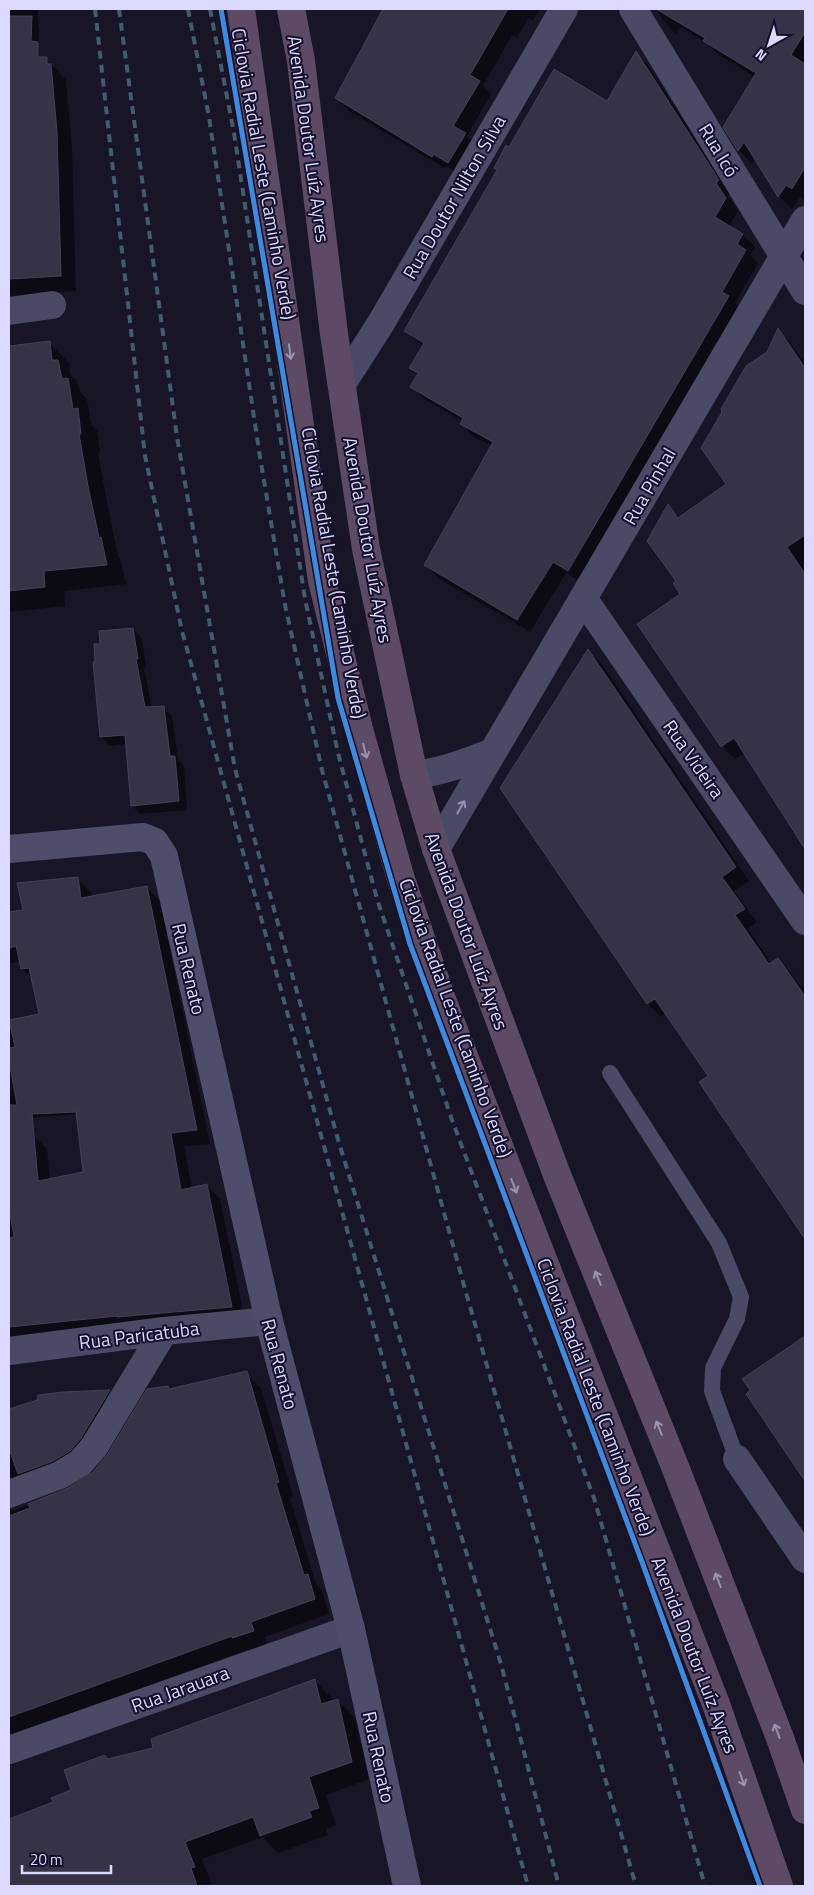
<svg xmlns="http://www.w3.org/2000/svg" width="814" height="1895" font-family="'Titillium Web',sans-serif">
<style>
.shadow{fill:#0007}
.building{fill:#363347;stroke:#444058;fill-rule:evenodd}
.lines{fill:none;stroke-linecap:round;stroke-linejoin:round}
.lane{stroke:#4a4a66;stroke-width:16}
.street{stroke:#4a4a66;stroke-width:28}
.secondary{stroke:#4f4d6c;stroke-width:28}
.highway{stroke:#5d4b65;stroke-width:28}
.rail{stroke:#435b6e;stroke-width:4;stroke-dasharray:8 6;stroke-linecap:butt}
.cycleway-casing{stroke:#130f2c;stroke-width:8}
.cycleway{stroke:#408adc;stroke-width:5}
.oneway{stroke:#9c92b2}
.oneway2{stroke:#9392b2}
.labels{text-anchor:middle;stroke-width:4;stroke-linejoin:round;paint-order:stroke}
.street-label{font-size:19px;fill:#dcd9ff;stroke:#130f2c}
</style>
<rect width="100%" height="100%" fill="#181526"/>
<path class="shadow" d="M9,9H38L39,55H9Z
M386,9H540L533,21L528,18L517,38L512,35L483,86L491,94L467,136L478,147L461,174L446,166L444,168L349,111L337,98Z
M656,9H805V201L800,197L792,209L779,196L756,159L752,164L739,150L725,127L755,77L718,54L708,44L680,27L676,34L663,20Z
M636,53L648,65L730,193L728,196L738,211L729,226L743,235L755,247L750,255L758,263L735,303L741,309L581,582L566,573L530,632L438,578L426,565L492,446L473,436L461,423L462,421L424,399L411,386L418,375L411,367L423,346L405,331L509,148L608,102Z
M47,60L66,80L72,149L76,291L9,296V64Z
M778,330L790,343L802,359L805,357V842L795,832L745,753L735,759L722,746L682,594L677,582L668,506L680,518L727,485L768,353Z
M49,343L69,363L70,374L77,381L80,392L87,399L91,424L97,430L100,453H98L108,507L118,556L120,559L126,584L64,591L65,606L9,612V347Z
M133,629L142,638L146,667L144,668L152,708H163L172,716L178,760L184,766L187,810L141,814L132,806L127,744L110,746L101,737L97,662L102,645Z
M589,651L602,664L749,881L734,891L757,922L748,929L772,964L778,960L791,973L801,987L805,984V1237L701,1083L710,1076L666,1013L661,1017L648,1004L502,788Z
M77,879L91,892L92,897L146,887L160,901L210,1144L184,1146L192,1189L207,1186L220,1199L245,1320L9,1342V1141L34,1136L47,1149L50,1180L85,1173L97,1113L9,1119V1022L40,1015L33,979L22,969L20,961L9,964V913L25,911Z
M805,1336V1477L747,1394L752,1391L744,1379Z
M246,1373L261,1388L293,1496L290,1498L316,1584L322,1590L329,1614L265,1637L268,1645L248,1652L247,1650L9,1736V1616L18,1612L9,1586V1581L14,1579L9,1565V1510H14L66,1491L92,1474L170,1390Z
M109,1392L124,1406L96,1453L9,1505V1411L63,1393Z
M314,1680L332,1698L333,1702L338,1701L355,1718L369,1779L326,1795L336,1825L326,1829L328,1835L278,1853L263,1837L202,1859L212,1884L208,1886H9V1820L55,1803L73,1791L105,1756L108,1760L154,1749Z"/>
<path class="building" d="M383,9H508L470,75L480,81L453,126L466,133L448,163L433,154L432,157L335,98Z
M656,9H805V32L791,55L805,64V167L792,189L786,185L778,197L744,142L738,151L723,127L756,73L703,41L705,38Z
M9,16H32L31,41L38,42V57H47V64H51L57,132L61,276L9,279Z
M636,51L719,180L716,183L726,198L715,217L743,234L737,244L746,250L722,292L729,296L568,571L553,562L517,620L424,565L493,442L460,424L463,418L410,387L418,373L409,368L424,343L404,331L497,170L494,168L506,145L509,147L554,69L607,101Z
M778,328L805,368V535L787,547L805,574V849L734,738L721,747L637,624L680,594L673,583L676,581L647,541L668,504L678,518L726,484L701,448L722,412L721,409L746,366L767,352Z
M50,341L52,360H58L62,379L68,378L73,409L78,408L81,434H79L88,486L99,538L101,537L107,565L44,571L45,587L9,591V346Z
M133,628L138,659H136L145,707L164,706L170,756H175L179,801L131,806L125,735L100,737L93,662L95,661L94,644H100L99,631Z
M588,649L736,867L722,877L745,909L735,915L769,964L778,958L805,996V1239L699,1082L708,1076L655,999L647,1004L500,788Z
M78,877L81,898L147,886L197,1130L171,1133L181,1190L207,1184L232,1307L117,1317V1316L9,1327V1238L14,1237L9,1208V1105H17L9,1061V1048L15,1047L9,1020L39,1014L29,968L21,969L16,946L9,948V912L23,910L17,883ZM76,1112L83,1172L38,1181L32,1114Z
M805,1336V1481L746,1394L750,1390L742,1379Z
M247,1371L279,1482L276,1483L304,1575L308,1574L315,1599L251,1622L254,1631L232,1638V1636L9,1717V1516L30,1508L28,1504L68,1488L92,1473L107,1455L147,1389L168,1386L169,1389Z
M110,1390L81,1438L70,1451L53,1461L18,1474L9,1449V1409L37,1400L38,1395L63,1392Z
M315,1679L321,1704L338,1699L352,1762L309,1777L319,1808L309,1811L312,1817L260,1836L253,1817L185,1842L195,1867L191,1868L197,1886H9V1819L53,1802L51,1798L71,1790L64,1770L105,1755L107,1759L153,1748L151,1739Z"/>
<g class="lines">
<path class="lane" d="M610,1073L719,1243L741,1297L737,1319L713,1368L712,1391L737,1459"/>
<path class="street" d="M633,9L805,291
M9,311L52,305
M342,384L381,323L564,9
M583,598L805,921
M414,775C442,772 467,762 493,752
M436,849L805,220
M9,1351L164,1331L269,1321
M737,1459L805,1559
M9,1494L60,1475L80,1463L94,1447L164,1331
M9,1750L351,1629"/>
<path class="secondary" d="M9,849L143,837L155,842L164,856L269,1321L351,1629L407,1886"/>
<path class="highway" d="M241,9L322,581L359,729L400,876L441,997L716,1704L779,1886
M291,9L301,61L334,334L366,549L414,775L436,849L557,1175L674,1464L780,1738L805,1810"/>
<path class="rail" d="M95,9L145,456L182,631L528,1886
M119,9L177,437L235,769L339,1143L501,1664L559,1886
M188,9L209,117L260,457L285,605L322,770L465,1289L636,1886
M210,9L234,133L305,599L338,753L377,899L452,1120L594,1498L705,1886"/>
<g class="cycleway-casing">
<path id="cycleway" d="M221,9L338,698L410,944L642,1562L760,1886"/>
</g>
<use href="#cycleway" class="cycleway"/>
</g>
<defs><path id="oneway-shaft" d="M-6 0H5M1.5-3L5.5 0L1.5 3" fill="none" stroke-width="1.6" stroke-linecap="round" stroke-linejoin="round" transform="scale(1.25)"/></defs>
<g class="oneway">
<use href="#oneway-shaft" transform="translate(290 352) rotate(82)"/>
<use href="#oneway-shaft" transform="translate(365 751) rotate(75)"/>
<use href="#oneway-shaft" transform="translate(514 1186) rotate(69)"/>
<use href="#oneway-shaft" transform="translate(598 1278) rotate(-112)"/>
<use href="#oneway-shaft" transform="translate(659 1428) rotate(-112)"/>
<use href="#oneway-shaft" transform="translate(718 1580) rotate(-111)"/>
<use href="#oneway-shaft" transform="translate(777 1731) rotate(-111)"/>
<use href="#oneway-shaft" transform="translate(742 1779) rotate(71)"/>
</g>
<use class="oneway2" href="#oneway-shaft" transform="translate(461 807) rotate(-60)"/>
<g class="labels">
<g class="street-label">
<text transform="translate(309 139) rotate(82)" y="7">Avenida Doutor Luíz Ayres</text>
<text transform="translate(719 150) rotate(59)" y="7">Rua Icó</text>
<text transform="translate(264 174) rotate(80)" y="7">Ciclovia Radial Leste (Caminho Verde)</text>
<text transform="translate(454 197) rotate(-60)" y="7">Rua Doutor Nilton Silva</text>
<text transform="translate(649 486) rotate(-60)" y="7">Rua Pinhal</text>
<text transform="translate(368 540) rotate(80)" y="7">Avenida Doutor Luíz Ayres</text>
<text transform="translate(334 573) rotate(80)" y="7">Ciclovia Radial Leste (Caminho Verde)</text>
<text transform="translate(694 759) rotate(55)" y="7">Rua Videira</text>
<text transform="translate(467 931) rotate(70)" y="7">Avenida Doutor Luíz Ayres</text>
<text transform="translate(189 969) rotate(77)" y="7">Rua Renato</text>
<text transform="translate(456 1018) rotate(70)" y="7">Ciclovia Radial Leste (Caminho Verde)</text>
<text transform="translate(139 1335) rotate(-7)" y="7">Rua Paricatuba</text>
<text transform="translate(280 1364) rotate(75)" y="7">Rua Renato</text>
<text transform="translate(596 1397) rotate(69)" y="7">Ciclovia Radial Leste (Caminho Verde)</text>
<text transform="translate(695 1655) rotate(69)" y="7">Avenida Doutor Luíz Ayres</text>
<text transform="translate(180 1689) rotate(-20)" y="7">Rua Jarauara</text>
<text transform="translate(379 1757) rotate(78)" y="7">Rua Renato</text>
</g>
</g>
<rect width="814" height="1895" fill="none" stroke="#dcd9ff" stroke-width="20"/>
<g transform="translate(769 45) rotate(219)" stroke="#130f2c" stroke-width="4" paint-order="stroke">
<path d="M0-4L9 19L0 12L-9 19Z" fill="#dcd9ff"/>
<text y="-8" font-size="14" font-weight="bold" text-anchor="middle" fill="#dcd9ff">N</text>
</g>
<path d="M22 1865v8h89v-8" fill="none" stroke="#dcd9ff" stroke-width="2.5"/>
<text x="30" y="1865" font-size="15" fill="#dcd9ff" stroke="#130f2c" stroke-width="4" paint-order="stroke">20 m</text>
</svg>
